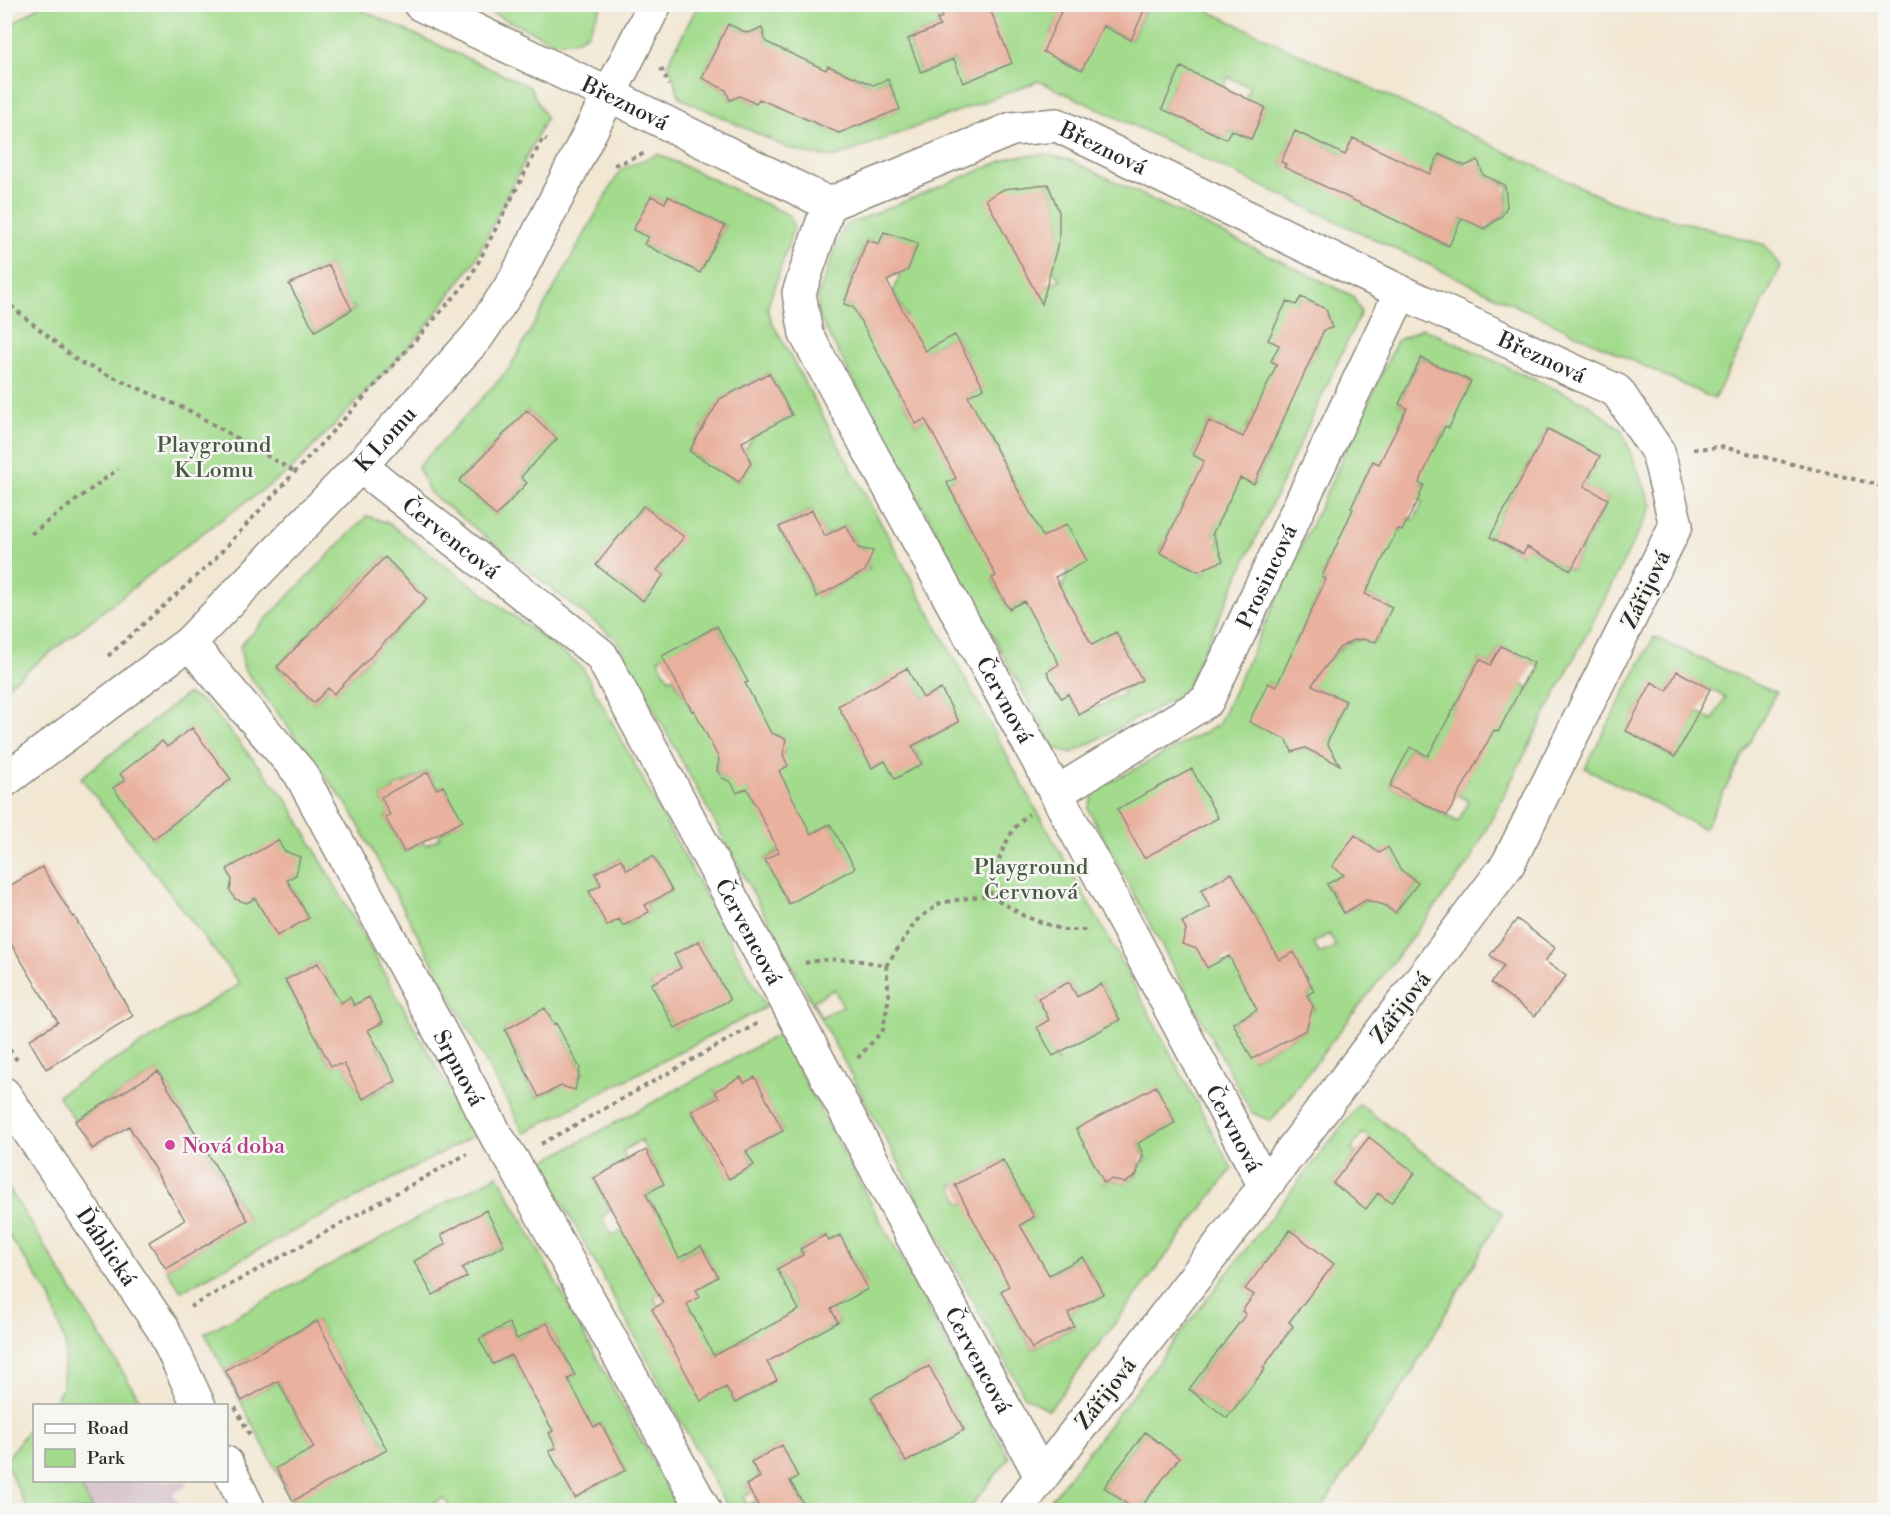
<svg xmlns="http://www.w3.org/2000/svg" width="1890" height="1515" font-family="'Libre Bodoni',serif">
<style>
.industrial{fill:#d2bdc6}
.green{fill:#a3db8d;stroke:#67835c;stroke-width:1.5;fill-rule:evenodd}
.building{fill:#e9b19e}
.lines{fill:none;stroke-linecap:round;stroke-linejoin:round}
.minor-casing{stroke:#8e897f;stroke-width:36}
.major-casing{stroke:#8e897f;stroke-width:36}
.path{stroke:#8e897f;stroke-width:4;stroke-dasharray:4.5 4.5;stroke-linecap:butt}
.minor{stroke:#fff;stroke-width:33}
.major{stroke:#fff;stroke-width:33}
.hotel-dot{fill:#d1479c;stroke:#f6f6f2;stroke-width:2}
.labels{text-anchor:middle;stroke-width:5;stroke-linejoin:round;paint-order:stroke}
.street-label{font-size:22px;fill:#2b2b2b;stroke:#f6f6f2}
.park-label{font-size:22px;fill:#495744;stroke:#f6f6f2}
.hotel-label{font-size:22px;fill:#b23c85;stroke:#f6f6f2;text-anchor:start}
</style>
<rect width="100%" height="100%" fill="#f6f6f2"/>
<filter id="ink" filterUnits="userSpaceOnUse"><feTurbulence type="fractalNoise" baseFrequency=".0167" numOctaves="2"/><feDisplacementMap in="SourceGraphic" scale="12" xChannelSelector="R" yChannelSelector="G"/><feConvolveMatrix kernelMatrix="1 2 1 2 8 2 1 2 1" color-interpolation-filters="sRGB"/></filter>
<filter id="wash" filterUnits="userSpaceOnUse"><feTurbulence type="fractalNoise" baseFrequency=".008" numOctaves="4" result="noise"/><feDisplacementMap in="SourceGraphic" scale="24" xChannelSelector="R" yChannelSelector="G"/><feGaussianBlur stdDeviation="1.35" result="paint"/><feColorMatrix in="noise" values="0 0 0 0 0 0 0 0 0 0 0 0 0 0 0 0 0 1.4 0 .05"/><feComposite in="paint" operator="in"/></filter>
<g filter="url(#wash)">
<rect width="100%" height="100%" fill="#f2e7d3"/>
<path class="industrial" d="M185,1481L187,1486L173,1494L183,1510H93L78,1481Z"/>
<path class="green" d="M41,5H351L530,87L546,118L474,262L420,335L292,469L204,532L5,688V29ZM329,265L350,307L353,306L355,309L315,331L290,284Z
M474,5L602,4V5L588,33L575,41L554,42Z
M698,5H937L942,17L937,19L940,26L908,39L921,72L954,59L964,83L988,5H1065L1051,33L1055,57L1075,68L1103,26L1131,40L1147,6L1146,5H1196L1612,202L1765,245L1781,267L1714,399L1039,81L836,157L813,155L788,148L680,98L668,63ZM728,25L747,33L762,28L766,42L765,85L756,104L740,96L730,100L726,90L702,78ZM828,66L873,85L888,79L899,109L855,127L846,124L841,134L806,119ZM1181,68L1223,87L1228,77L1250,87L1245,98L1265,107L1250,139L1231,130L1225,139L1210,132L1215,122L1192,111L1187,121L1162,109ZM1294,134H1300L1345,155L1284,167L1286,164L1281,162ZM1439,154L1465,166H1480L1483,175L1509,186C1505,196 1510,207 1503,216C1498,222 1492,222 1488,230L1462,218L1448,246L1406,225Z
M658,154L789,215L794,227L767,309L773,324L1032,802L1114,948L1232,1169L1049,1410L1025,1397L616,639L430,493L418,467L509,369L621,169ZM652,196L665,203L669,197L725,226L700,273L644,244L648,237L634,230ZM769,373L792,415L754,435L745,450L751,463L739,482L689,451L720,399ZM527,410L557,439L521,477L527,484L496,516L459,481ZM643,506L683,537L657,570L664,575L643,601L596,565ZM811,510L825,536L846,525L858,548L865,549L870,558L867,565L870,568L817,597L779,527ZM717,626L747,681L692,711L673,677L669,679L658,659ZM907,669L923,698L941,689L958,722L912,746L922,764L885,761L872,768L839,706ZM771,733L781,737C792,760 768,787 757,807L747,788L722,778L717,770L719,759ZM830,824L854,867L789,903L765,859ZM1069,982L1077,997L1101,984L1120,1020L1054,1055L1058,1062L1057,1063L1038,1027L1049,1020L1038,998ZM834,989L843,1006L821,1017L813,1001ZM1156,1086L1175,1123L1138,1143L1147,1160L1140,1164L1136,1176L1124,1183L1111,1179L1104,1183ZM1003,1160L1034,1217L1020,1225L965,1203L961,1204L952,1187ZM1083,1257L1103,1294L1068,1313L1074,1327L1032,1349L1001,1291L1043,1268L1047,1276Z
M1044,154L1070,160L1353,296L1361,312L1184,693L1072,753L1054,748L818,315V296L844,226L1012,157ZM1048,184C1063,216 1063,238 1048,269L1061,279L1039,291ZM884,232L918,244L908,269L900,274L893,292L907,317L870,337L853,307L844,304L852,281L850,280L867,240L879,244ZM1300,297L1319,306L1317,312L1320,311L1328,314L1330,322L1327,329L1319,332L1318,343L1314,352L1310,350L1311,359L1303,376L1271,361L1279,345L1268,340L1296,305ZM955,335L983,388L916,424L888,371ZM1255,411L1282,424L1274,442L1269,440L1270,450L1254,484L1193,455L1209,421L1248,439L1251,432L1246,429ZM991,438L1027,508L983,522L971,529L947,483L956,478L947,460ZM1188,494L1223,511L1212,535L1220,539L1204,574L1160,552ZM1007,570H1068L1062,590L1024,601L1009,609L992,579ZM1116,632L1142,680L1123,690L1124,694L1099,707L1098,704L1079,714L1068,694L1061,698L1047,672Z
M1422,328L1588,404L1621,429L1652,506L1469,863L1271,1121L1252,1113L1088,809L1095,790L1218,725L1397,341ZM1421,358L1471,381L1438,442L1399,424L1407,408L1399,404ZM1548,429L1599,456L1584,486L1608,499L1571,570L1527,547L1522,554L1490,537ZM1373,461L1424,485L1417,499L1423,502L1414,520L1409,518L1401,531L1351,508ZM1331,558L1373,578L1365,594L1392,607L1376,642C1356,637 1344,641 1332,658L1297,642L1326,579L1322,576ZM1501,646L1540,667L1529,688L1523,684L1471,717L1451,713L1480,659L1490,665ZM1297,679L1346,701L1321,756L1305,748L1297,751L1290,747L1268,683L1290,694ZM1410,747L1468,777L1458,795L1469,801L1458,822L1390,786ZM1356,836L1379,853L1388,848L1400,869L1418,883L1395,913L1377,900L1372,902L1366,900L1344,913L1327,885L1344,875ZM1232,873L1260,925L1237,938V958L1227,964L1197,949L1186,930L1210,907L1201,890ZM1329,934L1336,946L1320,954L1313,943ZM1300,965L1314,991L1307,995L1315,1009L1304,1015L1308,1022L1306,1030L1253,1059L1233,1023L1257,1010Z
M367,516L388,523L582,667L766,1007L524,1133L350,809L244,669L240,646ZM385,557L427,599L335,693L328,688L314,703L277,667ZM428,772L437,789L443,786L462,821L439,834L440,838L426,845L423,842L404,852L385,817L390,815L381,797L394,790L393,788ZM653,856L672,891L645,905L649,912L624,926L619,919L607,925L589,892L601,885L595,873L620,859L627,870ZM699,941L729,999L675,1028L651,984L681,968L674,954ZM545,1009L554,1024H556L583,1073L578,1076L576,1083L561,1086L537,1098L524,1076L526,1074L505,1030Z
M1654,637L1776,693L1704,829L1585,768ZM1677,672L1725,697L1713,720L1698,712L1674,757L1626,731L1652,683L1667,691Z
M187,694L207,704L287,800L475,1135L181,1291L166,1269L248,1219L158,1071L75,1121L58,1095L240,984L81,778ZM191,728L231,779L153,839L114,787L125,780L121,775L155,756L150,749L161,741L167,747ZM278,841L296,875L287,880L309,918L255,898L246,903L227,869ZM318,963L337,996L303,1014L285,980ZM369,997L383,1022L365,1031L379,1049L396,1082L363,1099L343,1062L333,1066L329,1063L315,1037L320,1034L312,1018L350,998L354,1005Z
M779,1034L1009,1458L968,1510H802L806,1508L790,1481L798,1477L781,1445L751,1462L760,1477L746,1485L750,1492L743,1497L747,1505L755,1501L760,1510H729L541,1163ZM755,1078L783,1131L746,1151L754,1165L729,1179L692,1112L719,1097L715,1091L744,1084ZM641,1140L664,1184L646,1194L656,1212L612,1236L602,1217L611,1211L594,1178L627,1160L622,1151ZM825,1235L829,1241L840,1235L868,1288L831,1309L838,1323L813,1336L777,1269L803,1255L800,1249ZM701,1246L718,1277L696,1290L687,1304L692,1313L664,1329L658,1306L654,1297L658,1294L678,1258ZM752,1335L776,1380L735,1403L725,1385L685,1371ZM929,1366L964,1430L906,1462L871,1397Z
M1359,1104L1503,1213L1408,1379L1320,1510H1139L1178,1458L1145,1432L1104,1487L1135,1510H1043ZM1363,1133L1414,1173L1391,1203L1378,1193L1366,1208L1333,1183L1356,1153L1351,1149ZM1290,1230L1289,1322L1293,1327L1282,1341L1242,1311L1254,1295L1245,1288ZM1226,1340L1264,1370L1227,1418L1189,1389Z
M498,1175L679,1510H451L444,1498L419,1510H297L205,1333ZM485,1211L504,1245L462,1268L466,1277L433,1295L414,1261L446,1244ZM317,1321L387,1450L293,1500L314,1448L278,1381L242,1401L225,1370ZM509,1323L517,1339L547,1323L575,1375L535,1398L511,1355L493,1364L479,1339ZM586,1413L594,1427L601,1424L626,1470L575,1498L549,1452L556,1448L549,1433Z
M4,1182H5L143,1405H53L62,1388L66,1347L50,1296L5,1230Z
M34,1425V1480L78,1481L93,1510H28L5,1462L25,1434Z"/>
<g id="blocks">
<path class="building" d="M937,4H988L1012,63L963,83L954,59L921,72L908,39L940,26L937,19L942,17Z
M1058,4H1147L1131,40L1103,26L1082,70L1043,52L1063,7Z
M728,24L747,33L762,28L766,42L826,70L828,66L873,85L888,79L900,109L839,133L759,99L756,104L740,96L730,100L726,90L702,78Z
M1181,67L1265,107L1251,139L1231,130L1226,139L1162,109Z
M1295,131L1345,155L1353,138L1430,174L1439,154L1465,166L1478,160L1483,175L1505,185L1507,206L1502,216L1484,229L1462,218L1449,246L1284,167L1286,164L1281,162Z
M1048,184L1059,212V239L1042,304L986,199L1004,189Z
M651,196L665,203L668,196L725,226L700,273L644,244L648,237L633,230Z
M884,232L918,243L908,270L887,281L925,351L955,335L984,388L968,396L1043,537L1067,524L1087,561L1055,577L1092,645L1116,632L1142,680L1079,715L1068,694L1061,698L1047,672L1059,664L1024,601L1009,609L992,578L996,576L947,483L956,478L925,419L916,424L853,307L844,304L867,240L879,244Z
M329,265L352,310L315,331L289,284Z
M1301,297L1326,309L1332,328L1324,330L1254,484L1240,478L1212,535L1214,536L1223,561L1198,571L1160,553L1204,461L1193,455L1209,421L1243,437L1277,364L1271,361L1279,345L1268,340L1287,301L1296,305Z
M1421,358L1471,381L1449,428L1445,426L1419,483L1424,485L1418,500L1402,531L1398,529L1365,594L1392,607L1376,642L1362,639L1351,641L1339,648L1312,685L1346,701L1327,743L1340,765L1305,748L1292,752L1287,740L1249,722L1268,683L1276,687L1326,579L1322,577L1353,509L1351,508L1373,461L1379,464L1407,408L1399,404Z
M769,373L792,415L742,442L751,463L739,482L689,451L720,399Z
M527,410L557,439L521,477L527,483L496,516L459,481Z
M1548,429L1600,456L1584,486L1608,499L1571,570L1527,547L1523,554L1490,537Z
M643,506L684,537L657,570L664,575L643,601L596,565Z
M812,510L825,536L846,525L858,548L873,551L865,571L817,597L779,527Z
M385,557L427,599L334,694L328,688L314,703L277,667Z
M717,626L748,682L745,683L771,733L786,739L783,755L788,766L779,771L811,834L830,824L855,868L789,904L765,860L779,852L747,788L737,793L731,782L722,778L717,770L719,759L694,710L692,711L662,656Z
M1501,646L1534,663L1498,732L1494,730L1447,816L1390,786L1410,747L1428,756L1480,659L1490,665Z
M907,668L923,698L941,689L959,722L912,746L922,764L895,779L885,761L872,768L838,706Z
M1677,671L1710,689L1675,757L1626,731L1652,682L1667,691Z
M192,728L231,779L153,839L113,788L125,780L120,774L162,741L167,747Z
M1192,769L1218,818L1144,858L1117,809Z
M428,772L437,789L443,786L463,821L404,852L385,817L390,815L381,797Z
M1355,835L1379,853L1388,847L1400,869L1418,883L1395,913L1384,905L1366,900L1344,913L1327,884L1344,875L1332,866Z
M278,840L284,851L300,857L296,875L287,880L309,918L277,936L255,898L247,903L235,899L230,890L232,880L227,869Z
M653,856L672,891L645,905L649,912L623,926L619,919L607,926L589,891L601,885L595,873L621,859L627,870Z
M42,867L73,917L74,916L133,1016L46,1069L29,1040L58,1022L4,932V889Z
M1232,873L1279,960L1294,952L1314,991L1307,995L1313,1006L1306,1030L1252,1059L1233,1023L1257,1010L1229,956L1207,968L1197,949L1182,944L1186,930L1182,922L1210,907L1201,890Z
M1517,919L1555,948L1545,961L1566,976L1535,1016L1491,983L1504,966L1490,955Z
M699,941L730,1000L675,1028L651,984L681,968L674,954Z
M318,963L341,1003L350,997L354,1005L369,997L383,1022L368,1030L396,1081L363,1099L344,1064L331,1066L285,980Z
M1069,982L1077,997L1101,984L1120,1020L1053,1056L1037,1027L1049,1020L1038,998Z
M545,1008L554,1024L556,1023L580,1068L575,1090L561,1086L539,1097L505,1030Z
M158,1071L248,1220L166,1269L149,1242L185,1220L129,1126L92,1149L75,1121Z
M741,1077L744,1083L755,1077L783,1131L746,1151L754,1165L729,1179L692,1111L719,1098L715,1091Z
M1156,1086L1175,1123L1138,1143L1143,1154L1136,1176L1124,1183L1111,1179L1104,1183L1076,1129Z
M1369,1137L1415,1173L1391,1203L1378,1193L1366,1209L1333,1183Z
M646,1150L664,1184L646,1194L679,1258L701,1246L718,1277L696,1290L700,1297L687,1304L714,1356L799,1310L777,1269L803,1255L800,1249L825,1235L829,1241L840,1235L868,1289L831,1309L838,1322L767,1362L777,1380L735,1403L726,1387L701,1401L652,1309L663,1303L594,1178Z
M1003,1160L1034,1217L1020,1225L1049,1275L1083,1257L1103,1294L1068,1313L1074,1326L1032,1349L1001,1291L1009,1286L955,1185Z
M486,1210L504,1245L462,1268L467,1277L433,1295L414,1261L446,1244L441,1235Z
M1290,1230L1334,1264L1289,1322L1293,1326L1263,1368L1265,1369L1227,1418L1189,1389L1246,1314L1242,1311L1254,1295L1245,1289Z
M317,1321L387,1450L293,1501L276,1468L314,1448L278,1381L242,1401L225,1370Z
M509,1323L517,1339L547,1323L575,1375L568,1379L594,1427L601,1424L626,1470L575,1498L549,1451L556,1448L549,1433L553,1431L511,1355L493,1364L479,1339Z
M929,1366L964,1430L906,1462L871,1397Z
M1145,1432L1179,1458L1139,1510H1135L1104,1487Z
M782,1445L798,1477L790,1481L807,1510H761L746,1485L760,1477L751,1462Z"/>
</g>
</g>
<g filter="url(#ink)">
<use href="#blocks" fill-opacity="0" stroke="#8e897f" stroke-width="1.5"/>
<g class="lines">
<g class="minor-casing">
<g id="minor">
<path id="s1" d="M420,4L608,94L829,204L1012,129L1057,125L1401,292L1617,391L1658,452L1676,525L1508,864L1265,1186L1016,1510"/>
<path id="s2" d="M829,204L799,293L806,334L1056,793L1265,1186"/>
<path id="s3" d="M360,466L601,655L1041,1476"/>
<path id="s4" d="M189,643L300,773L497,1137L512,1160L704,1510"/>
<path id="s5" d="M4,781L189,643L360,466L477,337L514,282L655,4"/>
<path id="s6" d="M1056,793L1207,701L1401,292"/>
</g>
</g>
<g class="major-casing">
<g id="major">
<path id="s7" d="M4,1094L163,1329L199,1406"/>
<path d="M226,1463L249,1510"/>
</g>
</g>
<path class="path" d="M661,68L669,85
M614,165L646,153
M4,300L79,362L190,411L295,472
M1693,449L1723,447L1886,487
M31,534L118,469
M108,656L211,563L380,380L469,280L543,138L547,140
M990,895C996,868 1004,832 1029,814
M805,963C830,957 861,959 886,966L889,996L883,1030L856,1060
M886,966L916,921L940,903L968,898L990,895L1024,916L1063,930H1090
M4,1042L17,1060
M541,1144L760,1022
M190,1307L467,1154
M235,1407L251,1437"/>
<use href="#minor" class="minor"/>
<use href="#major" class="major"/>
</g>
</g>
<circle class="hotel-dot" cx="170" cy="1145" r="6"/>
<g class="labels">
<g class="street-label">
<text dy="8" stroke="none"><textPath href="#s1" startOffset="228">Březnová</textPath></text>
<text dy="8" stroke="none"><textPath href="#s1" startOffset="750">Březnová</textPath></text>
<text dy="8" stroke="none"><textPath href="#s1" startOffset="1236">Březnová</textPath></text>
<text dy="8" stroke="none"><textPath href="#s5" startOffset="514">K Lomu</textPath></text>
<text dy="8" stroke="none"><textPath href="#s3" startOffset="116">Červencová</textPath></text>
<text dy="8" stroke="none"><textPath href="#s6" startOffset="315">Prosincová</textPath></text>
<text transform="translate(1645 589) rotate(-64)" y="8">Zářijová</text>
<text dy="8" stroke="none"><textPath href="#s2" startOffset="552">Červnová</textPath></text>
<text dy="8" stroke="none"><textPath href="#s3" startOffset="620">Červencová</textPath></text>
<text transform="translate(1400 1007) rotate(-53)" y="8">Zářijová</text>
<text dy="8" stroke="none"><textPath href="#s4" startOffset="506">Srpnová</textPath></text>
<text dy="8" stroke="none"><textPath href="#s2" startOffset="1038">Červnová</textPath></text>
<text dy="8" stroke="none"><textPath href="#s7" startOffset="184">Ďáblická</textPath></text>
<text dy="8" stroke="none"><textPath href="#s3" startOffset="1106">Červencová</textPath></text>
<text transform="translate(1105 1393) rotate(-52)" y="8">Zářijová</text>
</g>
<g class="park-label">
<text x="214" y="452">Playground<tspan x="214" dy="25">K Lomu</tspan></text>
<text x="1031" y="874">Playground<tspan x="1031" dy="25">Červnová</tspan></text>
</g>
<g class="hotel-label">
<text x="182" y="1153">Nová doba</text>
</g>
</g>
<rect width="1890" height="1515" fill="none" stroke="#f6f6f2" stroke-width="24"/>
<rect x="33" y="1404" width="195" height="78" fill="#f6f6f2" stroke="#a5a5a2" stroke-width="1.5"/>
<rect x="45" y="1424" width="30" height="9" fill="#ffffff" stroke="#a5a5a2" stroke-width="1.5"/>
<text x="87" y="1434" font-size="18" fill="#2b2b2b">Road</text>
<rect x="45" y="1449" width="30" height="18" fill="#a3db8d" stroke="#a5a5a2" stroke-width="1.5"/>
<text x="87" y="1464" font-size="18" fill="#2b2b2b">Park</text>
</svg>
